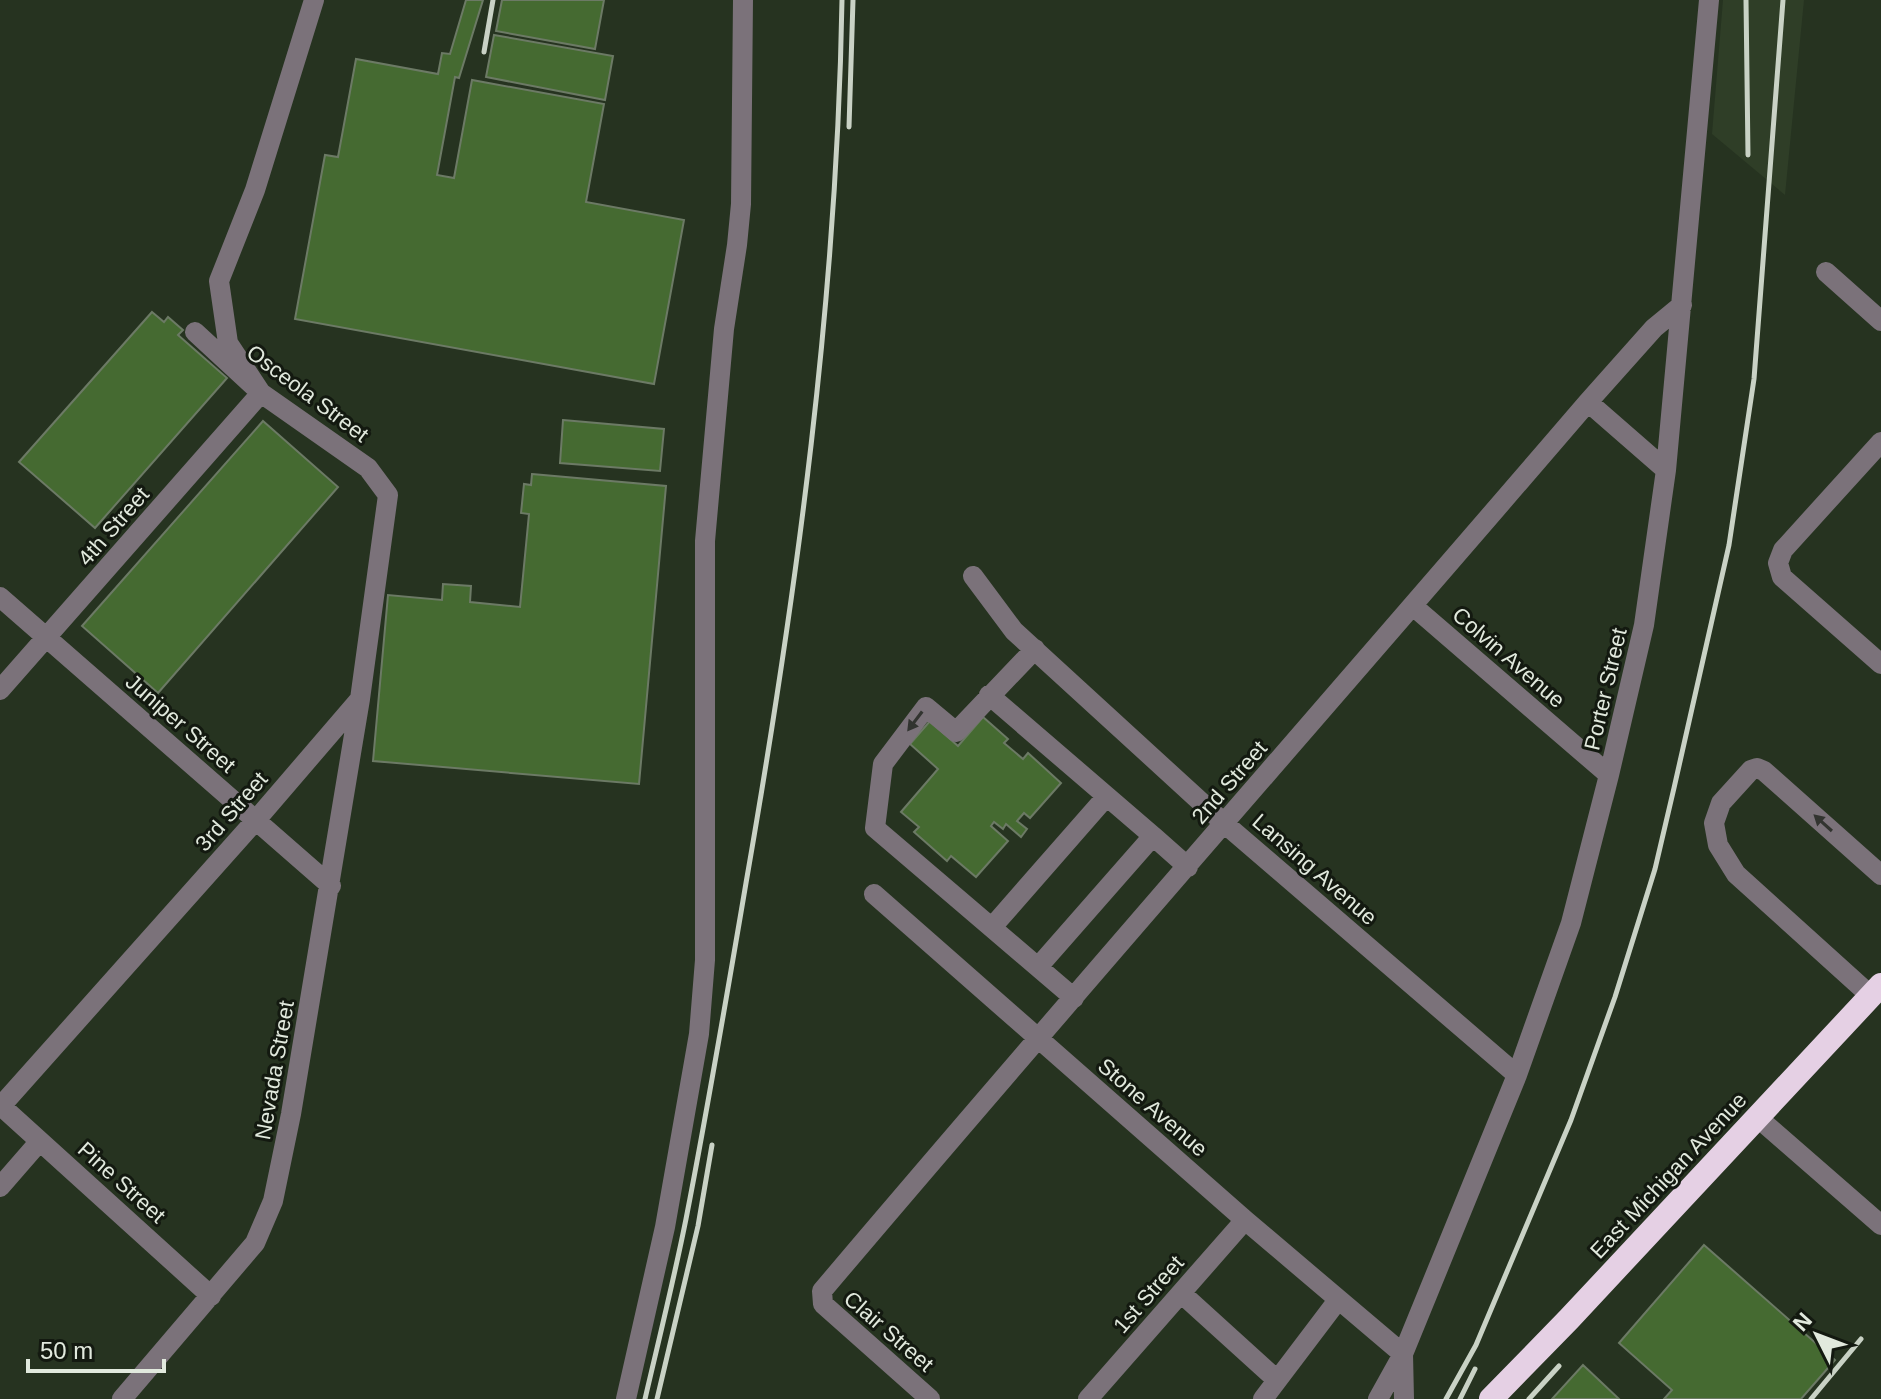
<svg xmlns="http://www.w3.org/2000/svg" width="1881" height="1399" font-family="Helvetica,sans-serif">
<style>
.built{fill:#2f3e27}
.building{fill:#456a31;stroke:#6c7a65;stroke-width:2}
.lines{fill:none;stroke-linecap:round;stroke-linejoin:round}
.minor{stroke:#7b727a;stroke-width:20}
.highway{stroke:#e5d0e4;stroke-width:24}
.rail{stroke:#c9d2c5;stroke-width:5}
.oneway{fill:#323430}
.labels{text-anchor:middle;stroke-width:6;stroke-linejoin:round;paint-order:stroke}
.street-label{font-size:22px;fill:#e1e9dd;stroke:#131910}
</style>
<rect width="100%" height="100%" fill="#263320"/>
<path class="built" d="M1723,0H1804L1785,195L1712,134Z"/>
<path class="building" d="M466,0H483L459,78L455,77L437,175L454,178L472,80L604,104L586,202L684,220L654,384L295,319L325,155L338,157L356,59L438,74L442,53L450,54Z
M502,0H604L595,49L496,31Z
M494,35L613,56L605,100L486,77Z
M152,312L164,322L168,317L183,330L178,335L227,378L95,528L19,462Z
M563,420L664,429L660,471L560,463Z
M263,421L338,487L158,693L82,626Z
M532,474L666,486L639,784L373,761L388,595L442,600L443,584L471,586L470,602L520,607L529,514L521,513L524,484L531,485Z
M983,717L1008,739L1004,743L1023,759L1028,753L1061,783L1030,818L1024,813L1017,821L1027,829L1021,837L1006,824L1003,829L994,822L991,826L1008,841L976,877L951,856L947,861L914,832L919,827L901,812L938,769L910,744L930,721L958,746Z
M1704,1245L1835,1360L1801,1399H1664L1672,1390L1619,1343Z
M1583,1365L1619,1399H1552Z"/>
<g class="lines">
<path class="minor" d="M1826,272L1881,321
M1588,402L1666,470
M1881,442L1783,550L1778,563L1782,577L1881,664
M973,576L1014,631L1225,824L1517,1075
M0,597L331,886
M1413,606L1609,775
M1035,649L956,732L926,707L883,764L875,828L1074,998
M0,690L261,393L228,343L219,281L255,190L314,0
M989,695L1153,836L1038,967
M1153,836L1188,867
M874,894L1245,1220L1403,1354
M993,926L1106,797
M1871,996L1736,874L1718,845L1714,823L1721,803L1751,770L1757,768L1764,771L1881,875
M0,1105L211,1296
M1,1106L256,820L360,699L388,495L368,468L261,393L195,332
M1757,1117L1881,1225
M0,1187L40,1141
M1181,1293L1277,1380
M1403,1354L1404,1399
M122,1399L255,1243L273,1201L291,1114L360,699
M626,1399L665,1227L699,1034L705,960V541L724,329L737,245L741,204L743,0
M930,1399L823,1304L822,1291C1075,992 1333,699 1588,402L1654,328L1682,305
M1088,1399L1245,1220
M1263,1399L1338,1300
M1378,1399L1403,1354L1517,1075L1571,923L1609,775L1644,625L1666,470L1709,0"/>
<path class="highway" d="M1491,1399L1569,1319L1881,985"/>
<path class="rail" d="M1746,0L1748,155
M484,52L493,0
M849,127L853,0
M645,1399C659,1339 674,1279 686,1219C708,1107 727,995 746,883C797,591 837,297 842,0
M657,1399L698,1226L712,1145
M1446,1399L1476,1345L1571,1120L1615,997L1655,869L1674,788L1729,545L1754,379L1783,0
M1460,1399L1475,1369
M1529,1399L1559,1366
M1811,1399L1861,1339"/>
</g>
<defs><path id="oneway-solid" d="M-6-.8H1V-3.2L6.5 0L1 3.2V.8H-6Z" transform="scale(2)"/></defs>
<g class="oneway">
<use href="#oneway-solid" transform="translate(915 721) rotate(127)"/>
<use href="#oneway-solid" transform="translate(1823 823) rotate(-138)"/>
</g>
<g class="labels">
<g class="street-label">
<text transform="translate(308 393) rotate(37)" y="8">Osceola Street</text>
<text transform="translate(113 526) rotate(-49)" y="8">4th Street</text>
<text transform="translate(1509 657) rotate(41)" y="8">Colvin Avenue</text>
<text transform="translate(1605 689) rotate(-77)" y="8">Porter Street</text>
<text transform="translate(181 723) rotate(41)" y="8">Juniper Street</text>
<text transform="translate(1229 782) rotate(-49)" y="8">2nd Street</text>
<text transform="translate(231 811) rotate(-49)" y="8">3rd Street</text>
<text transform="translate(1315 869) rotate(41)" y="8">Lansing Avenue</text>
<text transform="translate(274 1070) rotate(-80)" y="8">Nevada Street</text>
<text transform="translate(1153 1107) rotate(41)" y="8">Stone Avenue</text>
<text transform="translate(1668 1175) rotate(-47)" y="8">East Michigan Avenue</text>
<text transform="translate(122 1182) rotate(42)" y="8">Pine Street</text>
<text transform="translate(1148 1294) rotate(-49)" y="8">1st Street</text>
<text transform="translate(889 1331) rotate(41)" y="8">Clair Street</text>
</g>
</g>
<g transform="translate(1817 1335) rotate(312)" stroke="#131910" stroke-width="6" paint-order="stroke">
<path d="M0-6L14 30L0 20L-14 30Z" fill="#e1e9dd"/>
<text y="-12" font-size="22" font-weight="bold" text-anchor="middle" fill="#e1e9dd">N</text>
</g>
<path d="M28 1359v12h136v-12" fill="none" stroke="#e1e9dd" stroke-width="4"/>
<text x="40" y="1359" font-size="24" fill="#e1e9dd" stroke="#131910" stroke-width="6" paint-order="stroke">50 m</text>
</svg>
